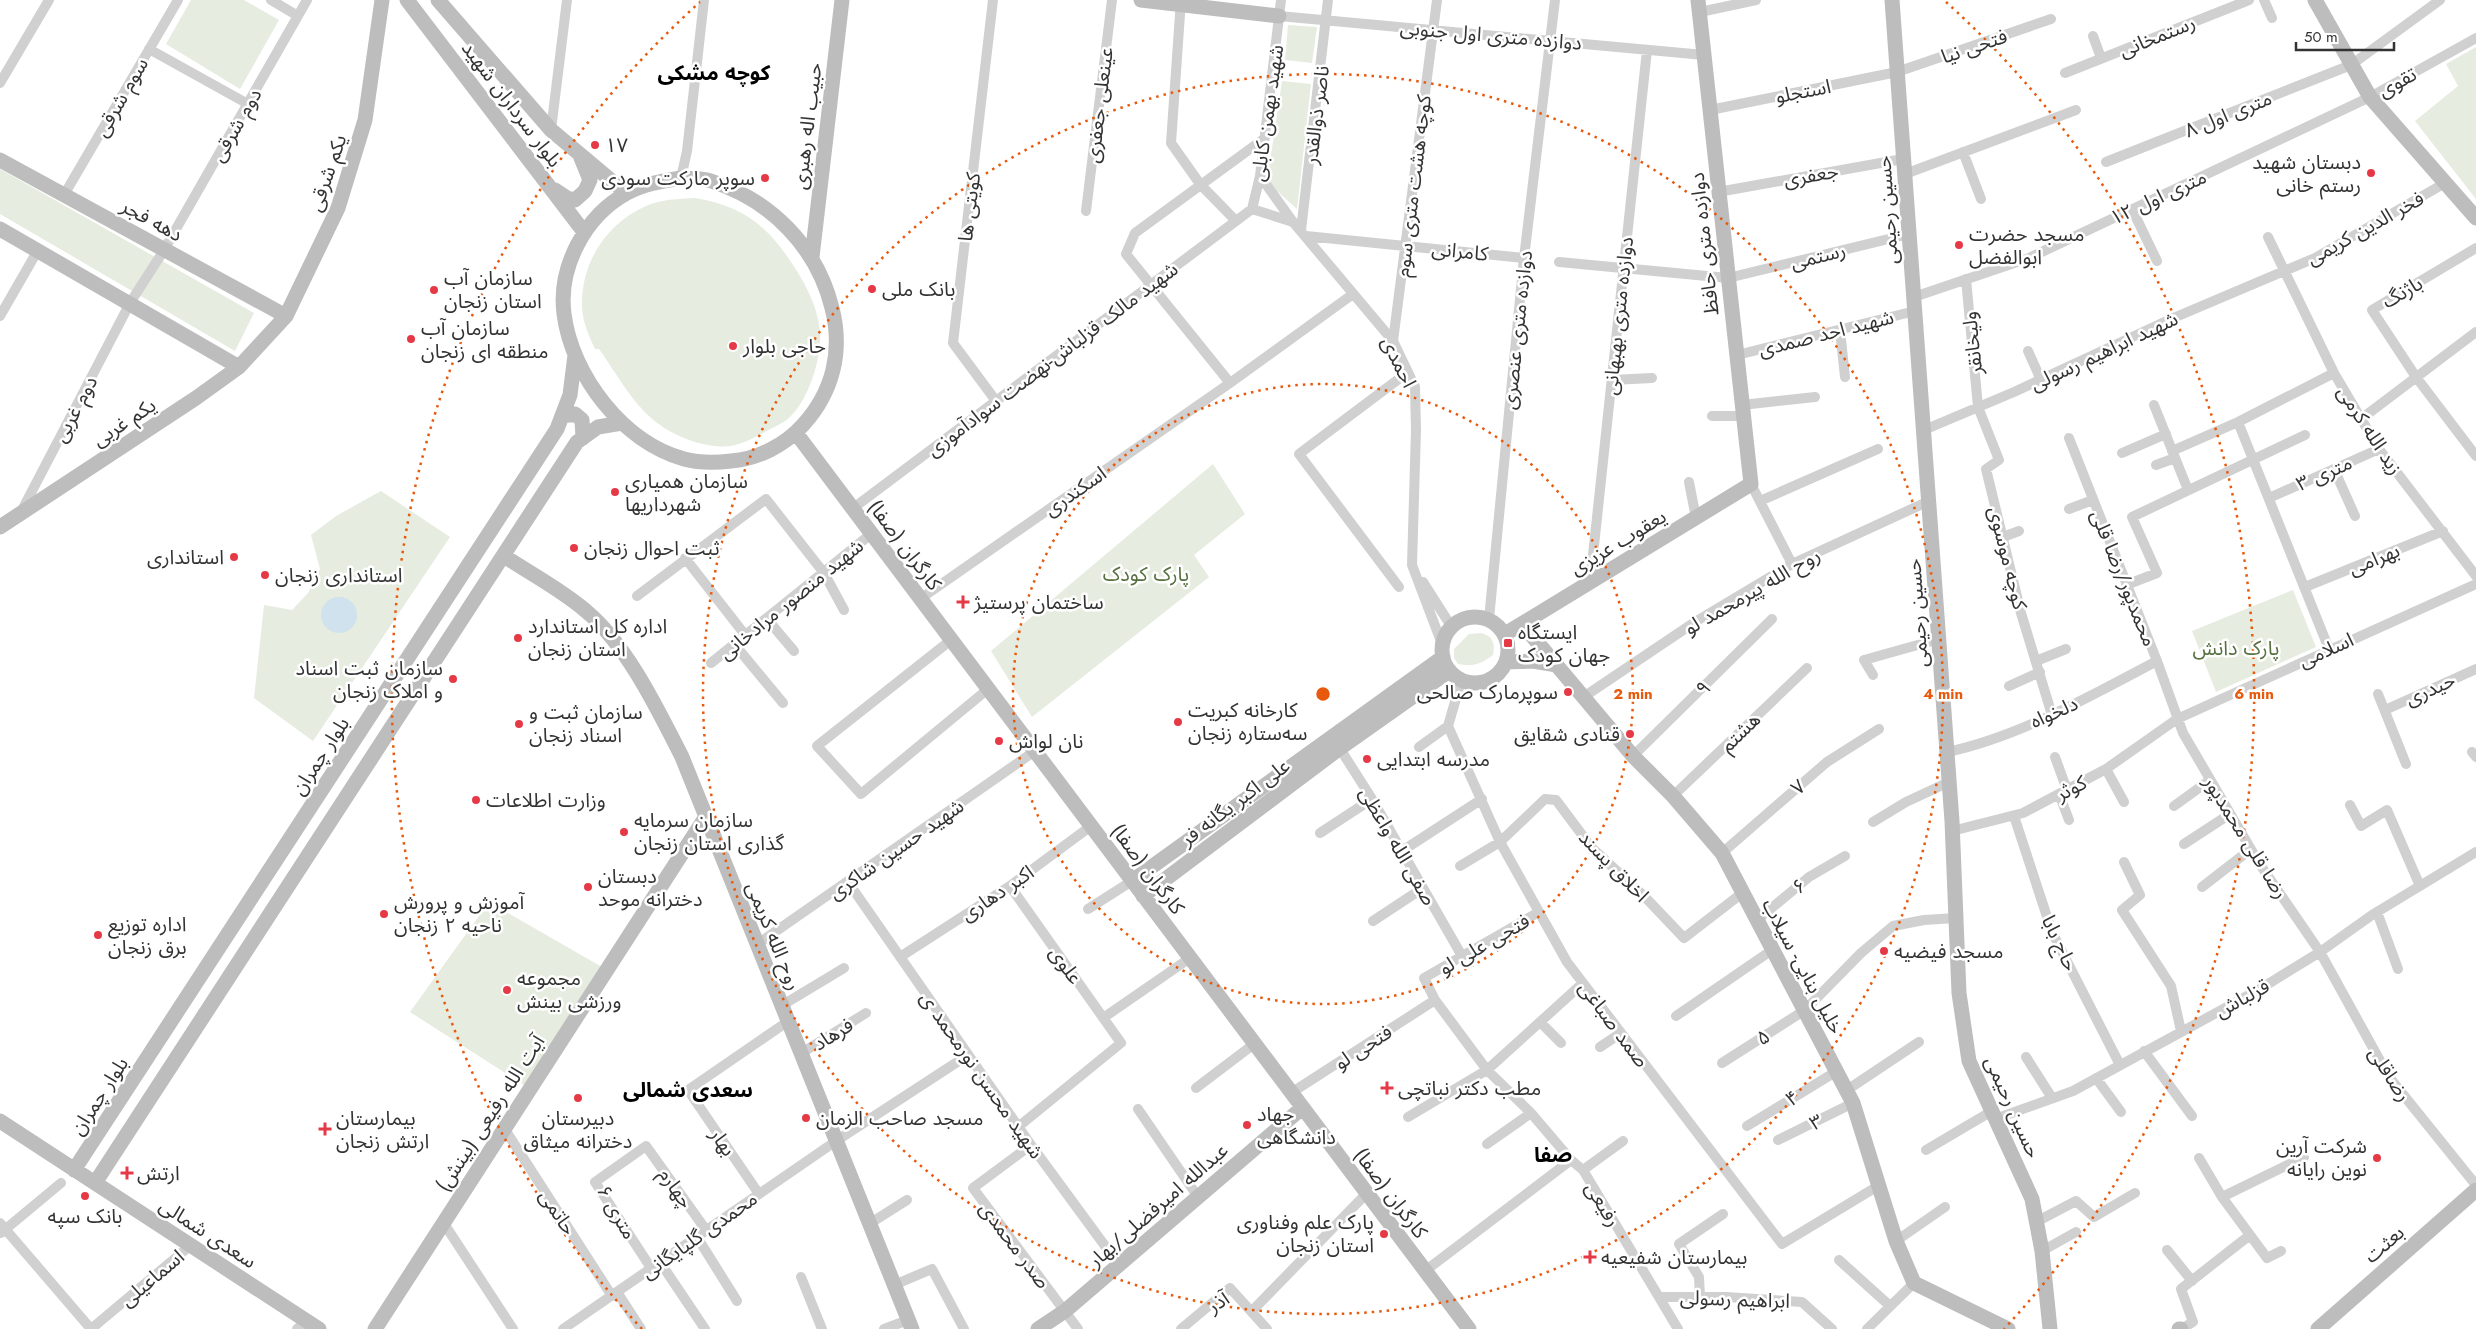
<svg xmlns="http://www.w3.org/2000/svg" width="2476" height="1329" font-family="Jost,'Noto Sans Arabic',sans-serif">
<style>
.green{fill:#e6ecdf}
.water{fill:#cfe2ee}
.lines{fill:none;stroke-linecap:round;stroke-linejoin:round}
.street{stroke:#d0d0d0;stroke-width:10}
.secondary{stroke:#bdbdbd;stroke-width:15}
.ring{fill:none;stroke:#e8590c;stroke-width:2.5;stroke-dasharray:2.5 5}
.poi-dot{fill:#e63946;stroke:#fff;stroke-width:2}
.labels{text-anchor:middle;stroke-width:5;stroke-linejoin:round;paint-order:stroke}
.street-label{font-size:20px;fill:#333;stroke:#fff}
.poi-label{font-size:20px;fill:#333;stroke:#fff;text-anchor:start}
.park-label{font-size:20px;fill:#56703f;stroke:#fff}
.neighbourhood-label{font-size:21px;font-weight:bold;fill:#000;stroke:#fff}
.centre{fill:#e8590c;stroke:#fff;stroke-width:2.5}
.ring-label{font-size:15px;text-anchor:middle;font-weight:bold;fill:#e8590c;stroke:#fff;stroke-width:5;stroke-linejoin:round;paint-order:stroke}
</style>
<rect width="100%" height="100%" fill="#fff"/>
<path class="green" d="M191,0H244L279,20L240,89L166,44Z
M1288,25L1317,27L1312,63L1285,60Z
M2476,47V199L2415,121L2458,86L2446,64Z
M1282,81L1311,84L1297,209L1267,182Z
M0,169L254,313L235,351L0,214Z
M695,198C738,205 764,222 789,259C804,281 817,304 820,331C822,357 809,400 789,418C782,424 771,428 763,433C754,438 742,444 731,446C708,449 678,438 660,425C634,407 617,374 599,349H595C589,336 582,321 582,306C581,262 607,223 646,206C661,199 679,199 695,198Z
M1213,464L1245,514L1194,555L1209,577L1032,717L991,651Z
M381,491L450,537L313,741L254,698L264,605L292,610L308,593L320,569L311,535L336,516Z
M2293,590L2316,647L2216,692L2192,631Z
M1482,633C1494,638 1495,643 1493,655C1481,664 1473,667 1458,664L1454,658V649L1469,634Z
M489,902L602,967L524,1085L410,1012Z"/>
<path class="water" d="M321 615a18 18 0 1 1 36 0a18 18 0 1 1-36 0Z"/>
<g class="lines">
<path class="street" d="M271,0L298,16
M993,0L953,343L996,401
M1181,0L1171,143L1200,184L1236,221
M2264,0L2272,18
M1700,12L1756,0
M1279,16L1704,55
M2093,36L2101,58
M149,49L248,104
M2065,73L2249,0
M0,83L49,0
M1710,110L1897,72L2051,19
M551,130L567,0
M1963,152L1981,199
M2106,162L2351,65L2440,0
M1905,174L2076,110
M1260,176L1293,222L1393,341L1415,387L1416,430L1412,565L1442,644
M681,178L687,151L704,0
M1718,192L1903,159
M64,195L178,0
M1252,209L1260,176L1281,0
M1252,209L1293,222
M2132,209L2157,261
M1086,211L1112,0
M1301,230L1328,0
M1306,236L1524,258
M2268,237L2334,373L2379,449L2476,576
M2476,248L2372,310L2416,377L2476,456
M1559,262L1728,278L1909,234
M1966,279L1978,407L1999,460L1986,469L2021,613L2052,715
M1914,297L2029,258L2370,97L2476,38
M0,316L38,250
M1840,330L1845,377
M1393,341L1437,0
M2028,351L2041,380
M1737,355L1915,311
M1612,380L1652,378
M1230,383L1353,294
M1742,405L1815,397
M2154,405L2188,490
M1712,416H1744
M2361,419L2476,332
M1924,430L2014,392L2171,319L2315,258L2445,183
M2069,438L2157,661L2183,733L2259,863L2320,952L2389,1077L2476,1185
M2172,451L2238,422
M2122,453L2166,434
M2156,465L2175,458
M2334,469L2355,516
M1689,482L1696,518
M1751,484L1792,564
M2269,498L2379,449
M1760,501L1878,449
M852,509L1252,209
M2069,509L2093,500
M21,512L130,303L164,250L307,0
M2003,537L2019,531
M685,558L746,636
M1423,582L1451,626
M1590,583L1647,50
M2126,585L2157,573L2132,517L2305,435
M1399,587L1299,454L1408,372
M2305,587L2443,531
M637,596L766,499L824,573L844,610
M920,599L1230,383L1126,254L1135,233L1265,138
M767,619L794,651
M1489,619L1524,258L1555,0
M951,640L817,746L861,794L988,689
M735,645L783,703
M2329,649L2238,422L2334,373
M2036,661L2066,649
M711,663L871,534
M1873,675L1864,660L1939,639
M1461,681L1448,726L1500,842L1567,962L1782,1244L1878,1186
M2009,686L2040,672
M2378,694L2406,764
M1585,696L1695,622L1792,564L1929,501
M2385,710L2476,669
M1337,744L1372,799L1462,956
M1419,747L1448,726
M1947,752C2019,737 2092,695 2157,661
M2472,752L2476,757
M1633,756L1772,619
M2055,757L2067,790
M2106,769L2124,802
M2059,794L2069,820
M1673,796L1807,668
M2350,805L2361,826L2387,810L2420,886
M2174,806L2210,780
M2014,816L2052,932L2120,1065
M1873,822L1906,802L1949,782
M1952,831L2023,813L2106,769L2177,719L2476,584
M1320,833L1372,799
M2184,844L2230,814
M1402,851L1482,799
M1722,853L1827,762L1879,729
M2124,862L2140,895L2122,910L2171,986L2181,1031
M1460,866L1500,842L1545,799L1556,800L1592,848L1644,896L1684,938L1741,894
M848,882L1031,1145L1119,1265
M1010,886L1121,1043L1018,1127
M2202,887L2251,849
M1088,909L1132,881
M1539,912L1424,978L1435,1000L1487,1070L1531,1113L1571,1160L1583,1170L1678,1329
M2377,912L2398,969
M1373,921L1423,888
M1756,921L1809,877L1845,856
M756,945L1035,751
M900,957L1010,886L1091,826
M781,1006L844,968
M1676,1016L1772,950
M1103,1018L1190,958
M1540,1022L1561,1043
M1600,1047L1621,1033
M2144,1051L2192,1116
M800,1054L866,1013
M2026,1057L2052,1098
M1722,1063L1805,1010L1861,953L1893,926L1924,920L1956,918
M2096,1078L2121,1112
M1196,1088L1254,1044
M1847,1090L1919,1042
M1291,1093L1435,1000
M1138,1109L1198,1197
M1408,1117L1487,1070L1583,983
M1995,1119L2073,1091L2260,989L2320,952L2372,915L2476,852
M1747,1126L1837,1071
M504,1128L612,1296
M1778,1140L1853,1103
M1487,1144L1531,1113
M1031,1145L973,1188L1078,1329
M1926,1150L1992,1111
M1583,1170L1623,1141
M759,1194L688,1090L787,1022
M2222,1197L2304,1157
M443,1222L513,1329
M2036,1222L2076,1201L2094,1217L2135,1193
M0,1223L91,1329
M869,1224L907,1200
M1,1233L61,1183
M2250,1235L2267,1258L2281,1251
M697,1237L737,1301
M1896,1241L1945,1207
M2167,1250L2192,1281
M2042,1251L2076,1232
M1839,1260L1890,1306
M660,1262L705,1329
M651,1268L595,1182L646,1146L706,1230
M1425,1271L1571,1160
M801,1277L822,1329
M894,1285L932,1269L964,1329
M617,1292L641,1329
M1659,1297H1726L1802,1302L1832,1329
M1700,1297L1699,1277L1679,1244L1723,1214
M1252,1311L1367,1193
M91,1329L191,1245
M297,1329L307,1321
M563,1329L836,1141L968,1055
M884,1329L908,1320
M1181,1329L1230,1288L1267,1329
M1867,1329L1914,1283
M2181,1329L2193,1322L2181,1289L2250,1235L2222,1197L2199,1158"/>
<path class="secondary" d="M407,0L584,232
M438,0L551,130L626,193
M1141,0L1279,16
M1892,0L1952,821L1959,993L1969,1061L2032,1199L2042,1251L2050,1329
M2315,0L2370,97L2476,218
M0,160L286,316
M681,178C691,179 702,178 711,181C771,200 817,247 832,308C843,351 833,392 803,425C785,445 758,459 731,461C715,463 699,463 684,459C623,442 572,376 564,314C558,267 585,216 627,193C644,184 662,181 681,178Z
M555,190L567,198L575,200L585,191L590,180L581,158
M0,229L239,367
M812,257L842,0
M562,416L575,414L582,420L583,438
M796,433L1469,1329
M0,527L196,398L239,367L286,316L338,208L365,120L382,0
M504,556C531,574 562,590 586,611C627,645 658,710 682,757L912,1329
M1442 650a33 33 0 1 1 66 0a33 33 0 1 1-66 0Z
M1522,624L1633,756L1673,796L1722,853L1853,1103L1896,1241L1914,1283L2008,1329
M1505,634L1751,484L1698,0
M1506,662L1533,661L1557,665
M1132,881L1443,657
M1143,896L1340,748L1449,671
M0,1121L319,1329
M74,1170L557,429L570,395L575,355
M95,1183L577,442L598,427L622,423
M375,1329L705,818
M1038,1329L1065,1311L1302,1108
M2179,1329H2181
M2318,1329L2476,1190"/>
</g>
<g class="ring">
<circle cx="1323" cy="694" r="310"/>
<circle cx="1323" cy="694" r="620"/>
<path d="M642 1329A931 931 0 0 1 700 2M1946 2A931 931 0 0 1 2004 1329"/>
</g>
<g class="poi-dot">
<circle cx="595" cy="145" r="5"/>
<circle cx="2371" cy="173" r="5"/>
<circle cx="765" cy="178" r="5"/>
<circle cx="1959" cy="245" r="5"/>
<circle cx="872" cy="289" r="5"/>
<circle cx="434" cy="290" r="5"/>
<circle cx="411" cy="339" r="5"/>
<circle cx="733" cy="346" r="5"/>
<circle cx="615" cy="492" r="5"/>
<circle cx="574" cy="548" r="5"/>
<circle cx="234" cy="557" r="5"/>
<circle cx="265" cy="575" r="5"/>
<path d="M960.5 594.5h5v5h5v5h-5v5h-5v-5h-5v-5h5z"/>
<circle cx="518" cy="638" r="5"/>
<rect x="1503" y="638" width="10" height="10" rx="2.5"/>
<circle cx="453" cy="679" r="5"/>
<circle cx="1568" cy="692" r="5"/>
<circle cx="1178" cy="722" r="5"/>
<circle cx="519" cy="724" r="5"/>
<circle cx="1630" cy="734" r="5"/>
<circle cx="999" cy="741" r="5"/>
<circle cx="1367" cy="759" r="5"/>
<circle cx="476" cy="800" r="5"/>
<circle cx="624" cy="832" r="5"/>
<circle cx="588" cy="887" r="5"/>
<circle cx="384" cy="914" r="5"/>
<circle cx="98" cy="935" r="5"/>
<circle cx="1884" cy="951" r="5"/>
<circle cx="507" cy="990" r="5"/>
<path d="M1384.5 1080.5h5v5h5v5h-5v5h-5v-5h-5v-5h5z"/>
<circle cx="578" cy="1098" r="5"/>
<circle cx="806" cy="1118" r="5"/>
<circle cx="1247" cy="1125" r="5"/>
<path d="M322.5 1121.5h5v5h5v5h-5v5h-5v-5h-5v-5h5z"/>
<circle cx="2377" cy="1158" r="5"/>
<path d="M124.5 1165.5h5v5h5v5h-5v5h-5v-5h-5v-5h5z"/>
<circle cx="85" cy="1196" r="5"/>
<circle cx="1384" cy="1234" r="5"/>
<path d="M1587.5 1249.5h5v5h5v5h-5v5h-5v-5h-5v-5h5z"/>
</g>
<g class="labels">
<g class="street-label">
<text transform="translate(1491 35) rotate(5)" y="7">دوازده متری اول جنوبی</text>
<text transform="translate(2157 36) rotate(-22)" y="7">رستمخانی</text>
<text transform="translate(1974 46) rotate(-19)" y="7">فتحی نیا</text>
<text transform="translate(2397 82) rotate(-29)" y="7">تقوی</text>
<text transform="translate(1803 91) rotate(-11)" y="7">استجلو</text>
<text transform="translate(121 97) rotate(-60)" y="7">سوم شرقی</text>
<text transform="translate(512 104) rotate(53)" y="7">بلوار سرداران شهید</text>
<text transform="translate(1099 105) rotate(-83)" y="7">عینعلی جعفری</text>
<text transform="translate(1267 113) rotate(-82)" y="7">شهید بهمن کابلی</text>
<text transform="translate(2228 114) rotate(-22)" y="7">۸ متری اول</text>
<text transform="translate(1316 115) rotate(-83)" y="7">ناصر ذوالقدر</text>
<text transform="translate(236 125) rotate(-60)" y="7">دوم شرقی</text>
<text transform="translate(807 126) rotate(-83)" y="7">حبیب اله رهبری</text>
<text transform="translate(327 173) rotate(-71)" y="7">یکم شرقی</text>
<text transform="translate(1811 175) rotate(-10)" y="7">جعفری</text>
<text transform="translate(1413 186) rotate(-83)" y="7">کوچه هشت متری سوم</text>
<text transform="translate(2158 197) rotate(-25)" y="7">۱۲ متری اول</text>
<text transform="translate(969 207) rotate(-83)" y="7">کویتی ها</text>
<text transform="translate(1887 210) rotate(-94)" y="7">حسین رحیمی</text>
<text transform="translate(152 220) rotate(29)" y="7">دهه فجر</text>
<text transform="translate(2365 228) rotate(-29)" y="7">فخر الدین کریمی</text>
<text transform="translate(1704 244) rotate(-96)" y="7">دوازده متری حافظ</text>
<text transform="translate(1460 251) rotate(6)" y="7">کامرانی</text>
<text transform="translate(1818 256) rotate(-14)" y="7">رستمی</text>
<text transform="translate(2402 292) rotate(-30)" y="7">باژنگ</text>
<text transform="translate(1618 316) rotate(-84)" y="7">دوازده متری بهبهانی</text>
<text transform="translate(1517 330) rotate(-84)" y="7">دوازده متری عنصری</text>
<text transform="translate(1826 333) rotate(-14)" y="7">شهید احد صمدی</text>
<text transform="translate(1972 343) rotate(-96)" y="7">ولیخانقر</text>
<text transform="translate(2104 351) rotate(-25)" y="7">شهید ابراهیم رسولی</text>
<text transform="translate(1052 359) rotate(-37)" y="7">شهید مالک قزلباش-نهضت سوادآموزی</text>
<text transform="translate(1399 362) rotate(64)" y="7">احمدی</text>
<text transform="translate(75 409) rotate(-62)" y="7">دوم غربی</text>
<text transform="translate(124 422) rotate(-33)" y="7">یکم غربی</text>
<text transform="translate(2370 430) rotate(57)" y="7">زید الله کرمی</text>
<text transform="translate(2324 473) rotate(-24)" y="7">۳ متری</text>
<text transform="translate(1075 491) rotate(-35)" y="7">اسکندری</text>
<text transform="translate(1618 542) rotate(-31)" y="7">یعقوب عزیزی</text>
<text transform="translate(905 545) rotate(53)" y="7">کارگران (صفا)</text>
<text transform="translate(2008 558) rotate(76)" y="7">کوچه موسوی</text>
<text transform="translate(2374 559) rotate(-22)" y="7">بهرامی</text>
<text transform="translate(2124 578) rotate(68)" y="7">محمدپور/رضا قلی</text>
<text transform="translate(1752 591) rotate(-30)" y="7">روح الله پیرمحمد لو</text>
<text transform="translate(791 599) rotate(-39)" y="7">شهید منصور مرادخانی</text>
<text transform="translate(1917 613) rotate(-94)" y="7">حسین رحیمی</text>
<text transform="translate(2326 650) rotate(-24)" y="7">اسلامی</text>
<text transform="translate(1703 688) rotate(-44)" y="7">۹</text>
<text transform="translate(2430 689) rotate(-24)" y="7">حیدری</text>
<text transform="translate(2054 712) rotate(-24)" y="7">دلخواه</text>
<text transform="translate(1740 732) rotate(-44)" y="7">هشتم</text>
<text transform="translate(320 756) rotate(-57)" y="7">بلوار چمران</text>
<text transform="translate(1798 787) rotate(-41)" y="7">۷</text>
<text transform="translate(2071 788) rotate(-28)" y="7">کوثر</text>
<text transform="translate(1235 802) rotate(-37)" y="7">علی اکبر یگانه فر</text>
<text transform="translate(2246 837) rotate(58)" y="7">رضا قلی محمدپور</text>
<text transform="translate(1398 846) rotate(60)" y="7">صفی الله واعظی</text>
<text transform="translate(896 849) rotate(-35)" y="7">شهید حسین شاکری</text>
<text transform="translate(1614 866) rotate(46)" y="7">اخلاق پسند</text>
<text transform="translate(1148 869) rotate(53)" y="7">کارگران (صفا)</text>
<text transform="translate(1799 886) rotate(-39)" y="7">۶</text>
<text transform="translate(997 893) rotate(-34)" y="7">اکبر دهاری</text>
<text transform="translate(774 936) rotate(68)" y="7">روح الله کریمی</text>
<text transform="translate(2060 943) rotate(65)" y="7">حاج بابا</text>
<text transform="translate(1484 944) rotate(-30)" y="7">فتحی علی لو</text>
<text transform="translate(1066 965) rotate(55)" y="7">علوی</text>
<text transform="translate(1803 966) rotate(62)" y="7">خلیل بنایی- سیلاب</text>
<text transform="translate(2242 998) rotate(-29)" y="7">قزلباش</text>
<text transform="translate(1614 1024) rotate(53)" y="7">صمد صباغی</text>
<text transform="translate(833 1034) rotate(-32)" y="7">فرهاد</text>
<text transform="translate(1763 1037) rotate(-32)" y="7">۵</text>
<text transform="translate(1363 1047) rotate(-33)" y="7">فتحی لو</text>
<text transform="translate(2390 1074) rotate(57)" y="7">رضاقلی</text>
<text transform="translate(982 1075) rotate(55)" y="7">شهید محسن نورمحمد ی</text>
<text transform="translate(99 1096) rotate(-57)" y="7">بلوار چمران</text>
<text transform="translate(1792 1098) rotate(-32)" y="7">۴</text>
<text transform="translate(2013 1107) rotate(66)" y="7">حسین رحیمی</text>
<text transform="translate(490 1113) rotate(-57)" y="7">آیت الله رفیعی (بینش)</text>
<text transform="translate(1816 1122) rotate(-27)" y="7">۳</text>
<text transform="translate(723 1142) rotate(56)" y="7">بهار</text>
<text transform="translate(676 1188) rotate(55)" y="7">چهارم</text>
<text transform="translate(1391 1193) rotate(53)" y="7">کارگران (صفا)</text>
<text transform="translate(1603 1204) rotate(59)" y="7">رفیعی</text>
<text transform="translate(1158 1205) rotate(-41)" y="7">عبدالله امیرفضلی/بهار</text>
<text transform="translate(558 1212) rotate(57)" y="7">حاتمی</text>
<text transform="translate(617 1212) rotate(60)" y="7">۶ متری</text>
<text transform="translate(208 1233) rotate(33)" y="7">سعدی شمالی</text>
<text transform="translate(699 1235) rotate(-35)" y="7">محمدی گلپایگانی</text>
<text transform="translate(2384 1244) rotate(-41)" y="7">بعثت</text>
<text transform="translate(1015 1245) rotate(53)" y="7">صدر محمدی</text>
<text transform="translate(152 1278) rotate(-40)" y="7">اسماعیلی</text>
<text transform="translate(1735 1299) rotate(2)" y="7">ابراهیم رسولی</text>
<text transform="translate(1218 1302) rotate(-33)" y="7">آذر</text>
</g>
<g class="poi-label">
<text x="605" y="152">۱۷</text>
<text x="2361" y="169" text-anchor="end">دبستان شهید<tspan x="2361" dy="23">رستم خانی</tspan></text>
<text x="755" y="185" text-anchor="end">سوپر مارکت سودی</text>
<text x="1969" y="241">مسجد حضرت<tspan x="1969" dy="23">ابوالفضل</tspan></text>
<text x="444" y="285">سازمان آب<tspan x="444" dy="23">استان زنجان</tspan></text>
<text x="882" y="296">بانک ملی</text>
<text x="421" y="335">سازمان آب<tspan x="421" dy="23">منطقه ای زنجان</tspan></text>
<text x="743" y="353">حاجی بلوار</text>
<text x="625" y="488">سازمان همیاری<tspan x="625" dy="23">شهرداریها</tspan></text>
<text x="584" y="555">ثبت احوال زنجان</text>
<text x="224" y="564" text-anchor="end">استانداری</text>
<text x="275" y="582">استانداری زنجان</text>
<text x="974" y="609">ساختمان پرستیژ</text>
<text x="528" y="633">اداره کل استاندارد<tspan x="528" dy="23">استان زنجان</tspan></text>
<text x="1518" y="639">ایستگاه<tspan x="1518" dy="23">جهان کودک</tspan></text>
<text x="443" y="675" text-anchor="end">سازمان ثبت اسناد<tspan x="443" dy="23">و املاک زنجان</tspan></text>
<text x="1558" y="699" text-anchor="end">سوپرمارک صالحی</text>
<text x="1188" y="717">کارخانه کبریت<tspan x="1188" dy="23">سه‌ستاره زنجان</tspan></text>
<text x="529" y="719">سازمان ثبت و<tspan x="529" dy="23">اسناد زنجان</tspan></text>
<text x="1620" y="741" text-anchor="end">قنادی شقایق</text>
<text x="1009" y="748">نان لواش</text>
<text x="1377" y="766">مدرسه ابتدایی</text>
<text x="486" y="807">وزارت اطلاعات</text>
<text x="634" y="827">سازمان سرمایه<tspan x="634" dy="23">گذاری استان زنجان</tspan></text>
<text x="598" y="883">دبستان<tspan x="598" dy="23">دخترانه موحد</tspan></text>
<text x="394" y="909">آموزش و پرورش<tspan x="394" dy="23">ناحیه ۲ زنجان</tspan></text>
<text x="108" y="931">اداره توزیع<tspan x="108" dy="23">برق زنجان</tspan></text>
<text x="1894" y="958">مسجد فیضیه</text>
<text x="517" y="985">مجموعه<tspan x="517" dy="23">ورزشی بینش</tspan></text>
<text x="1398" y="1095">مطب دکتر نباتچی</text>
<text x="1257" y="1121">جهاد<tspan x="1257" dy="23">دانشگاهی</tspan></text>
<text x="336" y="1125">بیمارستان<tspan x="336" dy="23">ارتش زنجان</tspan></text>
<text x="578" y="1125" text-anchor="middle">دبیرستان<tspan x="578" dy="23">دخترانه میثاق</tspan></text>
<text x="816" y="1125">مسجد صاحب الزمان</text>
<text x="2367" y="1153" text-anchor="end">شرکت آرین<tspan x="2367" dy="23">نوین رایانه</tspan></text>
<text x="137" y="1180">ارتش</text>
<text x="85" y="1223" text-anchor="middle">بانک سپه</text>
<text x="1374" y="1229" text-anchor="end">پارک علم وفناوری<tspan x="1374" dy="23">استان زنجان</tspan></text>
<text x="1601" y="1264">بیمارستان شفیعیه</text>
</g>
<g class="park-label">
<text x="1146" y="581">پارک کودک</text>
<text x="2236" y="655">پارک دانش</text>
</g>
<g class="neighbourhood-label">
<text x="714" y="80">کوچه مشکی</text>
<text x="688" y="1097">سعدی شمالی</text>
<text x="1553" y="1162">صفا</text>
</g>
</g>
<circle cx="1323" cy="694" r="8" class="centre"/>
<g class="ring-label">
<text x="1633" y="699">2 min</text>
<text x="1943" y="699">4 min</text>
<text x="2254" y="699">6 min</text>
</g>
<path d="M2296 42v8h98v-8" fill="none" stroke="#333333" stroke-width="2.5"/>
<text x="2304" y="42" font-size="15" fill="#333333" stroke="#ffffff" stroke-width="4" paint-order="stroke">50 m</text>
</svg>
